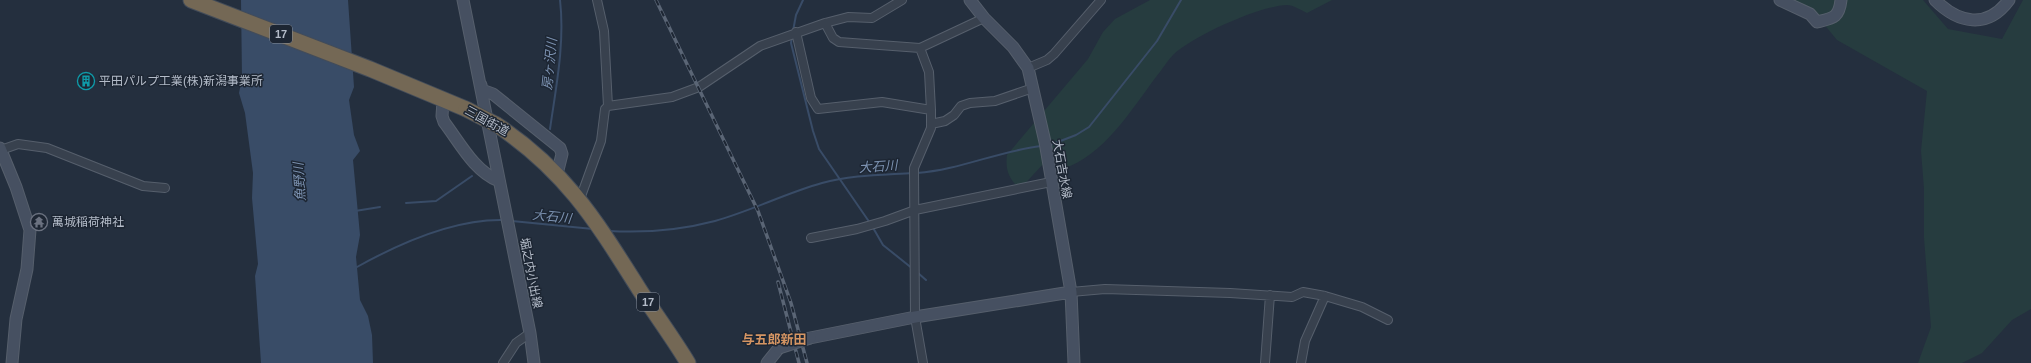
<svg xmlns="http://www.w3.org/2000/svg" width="2031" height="363" font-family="Arial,'Noto Sans JP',sans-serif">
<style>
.green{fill:#263c3f}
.water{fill:#394c67}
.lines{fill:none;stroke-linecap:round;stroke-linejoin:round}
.stream{stroke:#394c67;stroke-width:2}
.street-casing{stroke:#565f6c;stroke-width:10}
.secondary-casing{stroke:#565f6c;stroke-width:13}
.highway-casing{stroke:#434c59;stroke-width:17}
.street{stroke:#38414e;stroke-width:8}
.secondary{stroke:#465061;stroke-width:11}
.highway{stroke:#746855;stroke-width:15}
.rail-casing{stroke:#5a6575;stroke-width:3.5}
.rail{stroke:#1d2633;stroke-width:2;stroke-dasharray:6;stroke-linecap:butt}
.secondary-bridge-casing{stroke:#565f6c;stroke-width:13;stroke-linecap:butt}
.highway-bridge-casing{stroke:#434c59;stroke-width:17;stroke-linecap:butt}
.secondary-bridge{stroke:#465061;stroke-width:11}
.highway-bridge{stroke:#746855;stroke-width:15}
.labels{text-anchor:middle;stroke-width:3;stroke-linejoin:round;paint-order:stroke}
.shield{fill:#1d2633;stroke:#878f9c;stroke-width:1}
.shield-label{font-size:11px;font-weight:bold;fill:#b4bcc9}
.poi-label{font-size:12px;fill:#b4bcc9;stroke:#1d2633;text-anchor:start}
.street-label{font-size:12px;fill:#b4bcc9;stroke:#1d2633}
.water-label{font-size:13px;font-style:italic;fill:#7c92b1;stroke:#1d2633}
.neighbourhood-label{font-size:13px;font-weight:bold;fill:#d59563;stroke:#1d2633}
</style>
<rect width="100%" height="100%" fill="#242f3e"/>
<path class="green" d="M1150,0H1332L1307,13C1301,10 1293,5 1287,5C1259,6 1193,36 1173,55C1167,61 1162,70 1156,77C1131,110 1104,156 1062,169L1057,149L1020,189C1009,179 1005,170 1007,155L1088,59L1103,32L1115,19Z
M1791,0H1923L1948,29L2002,39L2023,0H2031V309L2012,320L1982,353L1962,363H1918L1931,327L1924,238V189L1921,151L1927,91L1837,40L1814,12Z"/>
<path class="water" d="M241,0H348L354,87L349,100L354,135L360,151L353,160L360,235L356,257L360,300L368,316L372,335L373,363H261L255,276L258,264L252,198L253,173L245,113L239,93L242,78Z"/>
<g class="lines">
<path class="stream" d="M793,31L796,15L803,0
M792,37L791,43L813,131L819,149L870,223
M550,129C556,87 565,43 560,0
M1050,145L1076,135L1089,127L1157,41L1181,0
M917,173C959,170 999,151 1041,146
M406,203L436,201L472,176
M355,211L380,207
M512,221L593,229
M872,226L883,245L913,269
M609,231C645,233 681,230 715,221C751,211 786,193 822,183C851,175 882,175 913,173
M357,267C400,243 453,219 503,220
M918,273L926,280"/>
<g class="street-casing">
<path id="street" d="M597,0L604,31L608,106
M825,23L833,38L839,42L920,48L984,18
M796,32L811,98L818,109L882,102L931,110
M920,48L929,72L931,110V128L914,168L915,317L923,363
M1028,68L1047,60L1054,54L1101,0
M931,124L945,121L954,115L961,106L970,103L995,101L1033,88
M1,150L18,144L47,148L143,186L165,188
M580,199L601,141L605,109L608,106L672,97L699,87L760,46L825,23L848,17L872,18L902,0
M811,238L857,229L885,221L915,210L1051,182
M1071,292L1105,289L1230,293L1292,297L1303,292L1325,296L1362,307L1388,320
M503,363L516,343L530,333
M1265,363L1270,295
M1301,363L1305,341L1325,296"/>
</g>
<g class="secondary-casing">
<path id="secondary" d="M463,0L530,333L534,363
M970,0L984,18L1013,47L1028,68L1045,142L1071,292L1074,363
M1780,0L1810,14L1817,22C1833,18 1839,18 1841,0
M1935,0C1958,23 1987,30 2009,0
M481,85L482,90L493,94L560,148L562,154L557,174
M443,101L442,116L444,122C460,143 474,171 499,181
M0,148L16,187L30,230L27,269L16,319L12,363
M810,338L915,317L1071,292
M767,363L779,348"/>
</g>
<g class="highway-casing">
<path id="highway" d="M191,0L370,69L466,109
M497,125C566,171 596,221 639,289C655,314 673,338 688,363"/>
</g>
<use href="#street" class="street"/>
<use href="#secondary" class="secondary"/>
<use href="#highway" class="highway"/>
<g class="rail-casing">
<path id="rail" d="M656,0L758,211L791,303L807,363
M778,282L799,363"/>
</g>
<use href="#rail" class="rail"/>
<g class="secondary-bridge-casing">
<path id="secondary-bridge" d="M779,348L810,338"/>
</g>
<g class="highway-bridge-casing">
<path id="highway-bridge" d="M466,109L497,125"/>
</g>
<use href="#secondary-bridge" class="secondary-bridge"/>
<use href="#highway-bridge" class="highway-bridge"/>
</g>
<defs>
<g id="building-ring" transform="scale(0.9)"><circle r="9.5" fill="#1d2633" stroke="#0f9aa8" stroke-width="1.5"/><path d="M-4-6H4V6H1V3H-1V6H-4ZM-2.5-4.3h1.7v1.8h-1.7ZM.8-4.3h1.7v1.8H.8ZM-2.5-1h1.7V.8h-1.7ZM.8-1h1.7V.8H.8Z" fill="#0f9aa8"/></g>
<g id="temple-ring" transform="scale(0.9)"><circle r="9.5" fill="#1d2633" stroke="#6b7280" stroke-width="1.5"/><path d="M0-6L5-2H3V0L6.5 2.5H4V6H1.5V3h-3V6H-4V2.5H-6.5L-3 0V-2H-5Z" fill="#6b7280"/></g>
</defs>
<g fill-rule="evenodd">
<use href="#building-ring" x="86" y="81"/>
<use href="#temple-ring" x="39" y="222"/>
</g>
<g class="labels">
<g class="shield">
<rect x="270" y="25" width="22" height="18" rx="3"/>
<rect x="637" y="293" width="22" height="18" rx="3"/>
</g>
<g class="shield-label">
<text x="281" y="38">17</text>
<text x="648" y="306">17</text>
</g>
<g class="poi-label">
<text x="99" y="85">平田パルプ工業(株)新潟事業所</text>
<text x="52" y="226">萬城稲荷神社</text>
</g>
<g class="street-label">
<text transform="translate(487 121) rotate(29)" y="4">三国街道</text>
<text transform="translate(1062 169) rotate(80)" y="4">大石吉水線</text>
<text transform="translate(531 273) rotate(79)" y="4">堀之内小出線</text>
</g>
<g class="water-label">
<text transform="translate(549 64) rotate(-84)" y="5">房ヶ沢川</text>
<text transform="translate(878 166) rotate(-4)" y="5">大石川</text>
<text transform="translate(299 182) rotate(-94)" y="5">魚野川</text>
<text transform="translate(552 216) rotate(6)" y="5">大石川</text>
</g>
<g class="neighbourhood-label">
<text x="774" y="344">与五郎新田</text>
</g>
</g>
</svg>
